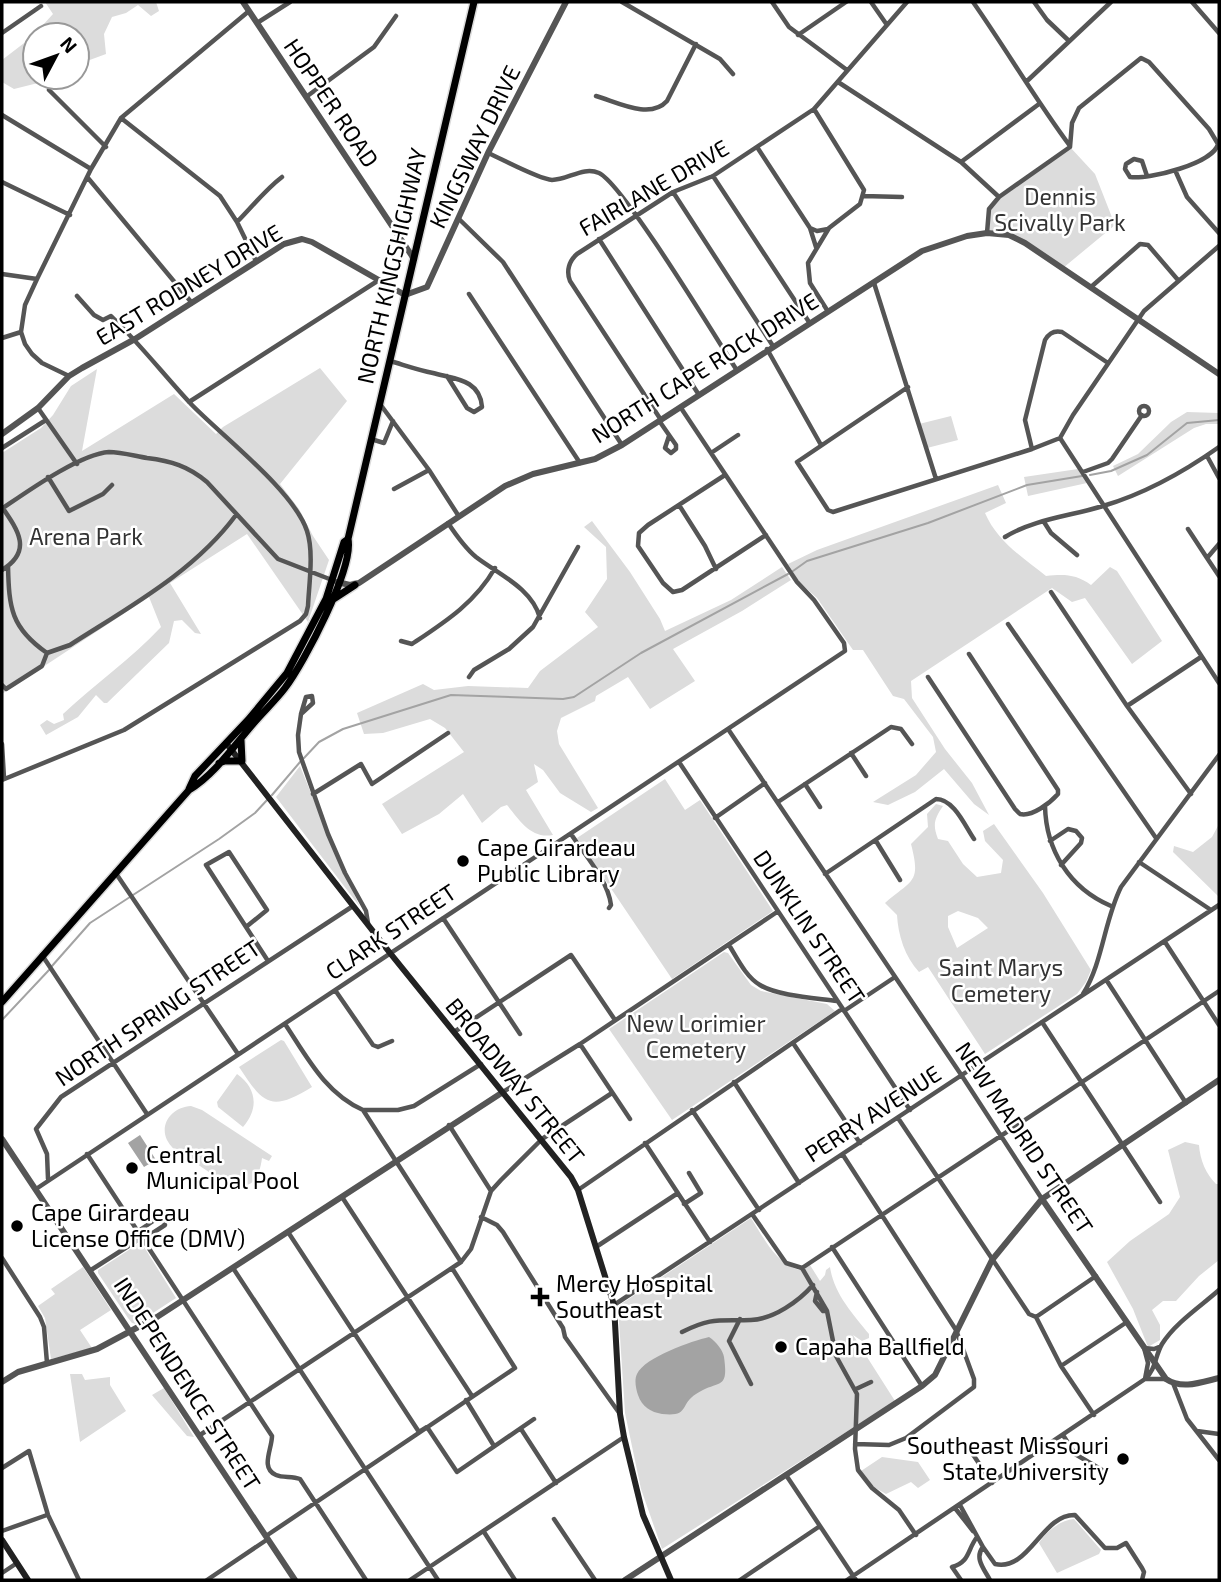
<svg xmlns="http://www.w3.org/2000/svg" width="1221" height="1582" font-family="'Exo 2',sans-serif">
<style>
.green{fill:#dcdcdc;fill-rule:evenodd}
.water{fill:#a3a3a3}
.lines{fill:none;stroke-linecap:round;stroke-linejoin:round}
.stream{stroke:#a3a3a3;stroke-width:2}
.primary-casing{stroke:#dbdbdb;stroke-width:10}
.minor{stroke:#555;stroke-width:4.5}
.tertiary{stroke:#555;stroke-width:6}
.secondary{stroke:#222;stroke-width:6}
.primary{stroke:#000;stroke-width:7}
.poi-dot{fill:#000;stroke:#fff;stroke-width:2.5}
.labels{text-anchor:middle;stroke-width:5;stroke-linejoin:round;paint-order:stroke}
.street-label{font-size:23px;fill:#000;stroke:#fff}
.park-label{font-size:23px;fill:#333;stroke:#fff}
.poi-label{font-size:23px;fill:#000;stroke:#fff;text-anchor:start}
</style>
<rect width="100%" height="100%" fill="#fff"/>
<path class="green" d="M45,2H156L159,11L151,16L138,5L126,13L112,17L104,34L106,54L87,61L77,68V35H35V77H62L14,89L2,82V60L32,37L53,14Z
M1070,147L1095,174L1115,225L1063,268L1009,235L987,233L989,209L999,197Z
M320,368L347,401L280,484L299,509L313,536L329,560L308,622L247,534L170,583L201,634L195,633L182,620L174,621L169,643L107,703H104L96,695L78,717L46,735L40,725L47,720L54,724L64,720L63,714C95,684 131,659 161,627L149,597L2,694V453L41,428L53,415L71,386L97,369L82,451L174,394L216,434L223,427Z
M1187,412L1219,413V424H1206L1194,428L1118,476L1113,466L1138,454L1171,422Z
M951,416L958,440L927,448L919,424Z
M1078,469L1087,483L1028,496L1024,477Z
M998,485L1006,503L985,513C997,541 1023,558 1046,576C1064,574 1076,574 1091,585L1110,567L1117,571L1162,641L1132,664L1085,598L1072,602L1052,588L911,681L912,698L945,749L972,783L989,815L974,804L944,769L915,792L888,805L873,802L916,775L936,752L933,737L904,699L893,696L863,650H853L817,598L799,582L788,564L817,550Z
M592,521L630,572L660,619L665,631L731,600L782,567L791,580L742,611L673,649L695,681L650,709L628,677L596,696L595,701L561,718L557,731L559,744L598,808L591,812L560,793L543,770L534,764L538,782L526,790L553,835C531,839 520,821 507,805L501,807L482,823L463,794L439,814L402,834L382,804L464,752L445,728L430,719L383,733L364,734L357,713L423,684L434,690L468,686L528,688L540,671L598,627L585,612L607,579L606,547L584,527Z
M300,766L332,845L360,907L276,797Z
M665,779L685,810L700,800L773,911L672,979L577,838Z
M936,804L943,806C935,818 932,824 938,839L948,841L963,864L977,877L1001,873L1003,860L985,841L983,831L994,824L1043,893L1091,970L1086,982L1077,994L985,1054L928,967L919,972C905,957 898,935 897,915L885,903C913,879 921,883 911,844L928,827L927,814ZM958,911L978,918L988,928L957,948L948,927V916Z
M1219,824V897L1173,852L1174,846L1193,852L1212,837Z
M724,952L728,953L751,985L761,991L827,1004L835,1011L672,1120L609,1029Z
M281,1040L284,1041L312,1087C271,1112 264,1105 239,1067Z
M237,1074C257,1088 259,1109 243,1127L218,1107L217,1102Z
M191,1106L202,1110L272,1156L269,1161L262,1158C256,1206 222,1181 197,1164C187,1158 173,1152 167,1140C159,1123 173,1107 191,1106Z
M1185,1142L1199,1145C1200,1160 1206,1174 1216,1184H1219V1260L1199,1276L1176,1301H1163L1152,1310L1160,1325V1340L1148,1347L1133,1309L1107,1262L1130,1241L1169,1214L1180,1197L1168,1150Z
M751,1218C764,1238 775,1263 799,1270L810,1265L820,1281L825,1275L826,1270L830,1267C834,1294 853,1314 869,1334V1338L862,1341L853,1335L895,1401L662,1549L641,1489L625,1413L618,1306Z
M141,1242L176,1298L136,1324L132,1323L128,1318L98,1273V1270Z
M83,1267L111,1310L80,1330L92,1348L51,1359L45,1318L38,1306L55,1294L51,1289Z
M70,1374H82L85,1380L110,1377V1385L126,1411L80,1442Z
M164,1388L194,1437L187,1436L152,1395Z
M882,1457L918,1462L930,1480L918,1488L911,1482L886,1494L872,1486L861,1471Z
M1074,1519L1101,1550L1099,1554L1057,1573L1039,1543C1046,1532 1060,1520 1074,1519Z"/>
<path class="water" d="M140,1135L156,1160L144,1167L128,1143Z
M709,1337C717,1342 723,1351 724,1357C729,1392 718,1379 696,1394C679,1405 690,1417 662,1414C651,1412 642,1407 638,1395C636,1389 634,1380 637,1374C645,1357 692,1341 709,1337Z"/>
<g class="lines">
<path class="stream" d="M1090,475L1111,471L1147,455L1187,423L1219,420
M793,571L807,561L928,523L1027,485L1082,476
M304,758L319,742L343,729L451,695L563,699L574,697L641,653L788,574
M272,795L300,762
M52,966L90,923L219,839L255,813L268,799
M2,1020L49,970"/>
<g class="primary-casing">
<path id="primary" d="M332,600L355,585
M219,763L225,761H242L241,740
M189,789L195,776L248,720L287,673L326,599L344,542L348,539
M2,1002L189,790C214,775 233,747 253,724C263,712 276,700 285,688C304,663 354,568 348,539L474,2"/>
</g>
<path class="minor" d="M622,2L720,59L733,74
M772,2L789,27L847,70
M871,2L887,25
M973,2C1006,49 1035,99 1070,146
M1034,2L1047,20L1068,40
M1192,2L1219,33
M257,23L290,2
M2,33L41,6
M798,35L846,2
M838,82L961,162L999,197
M1026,82L1111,2
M49,90L106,147
M596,96C617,102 650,120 667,101L696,44
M306,97L374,47L396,16
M814,109L864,190L860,204L829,228L808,263L810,283L827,310
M2,115L91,169
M121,118L220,196L237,222L256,261
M757,147L810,228L816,247
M488,153C502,159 538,179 552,180C568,180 583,166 599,173C623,184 716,338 736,369
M961,162L1039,104
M1175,170L1187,197L1219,233
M713,176L809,322
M88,178L192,303
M2,182L70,215
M673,192L773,346
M863,196L902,197
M459,219L503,262L622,445
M237,222C252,207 265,190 282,177
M810,228L817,231L828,229
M987,233L989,209L999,197L1070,147L1072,123L1079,108L1141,58L1149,62L1209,129L1218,144C1214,163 1149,180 1130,177L1125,169L1126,164L1134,159L1142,161L1147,176
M599,239L699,395
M2,274L37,279
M874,283L936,479
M1091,287L1140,244L1148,245L1178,280
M469,294L580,463
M2,338L21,332
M767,349L821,445
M390,361C404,365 418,370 433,373C454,379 480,379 482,407L474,412L467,408L447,376
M69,376L42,363L32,354L25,344L21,332L25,305L37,279L91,169L121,118L249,11
M908,387L797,462L828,510L833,512L1032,449L1060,438L1073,415L1144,311L1219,246
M189,402L379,280
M380,404L429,470L458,515
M1139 411a5 5 0 1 1 10 0a5 5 0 1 1-10 0Z
M38,408L77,464
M661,420L570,281C566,271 569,261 577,254L673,192L713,176L814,109L907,2
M660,422L676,445V449L671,453L665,448L669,436
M1060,438L1219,683
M371,439L384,443L393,421
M2,448L46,420
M1032,449L1025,420L1045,340C1049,333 1054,330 1062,332L1108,363
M711,453L738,435
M1207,456L1219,478
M1083,472L1108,463L1112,459L1142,415
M725,475L648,525L639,533L638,546L663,583L673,592L682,590L766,535
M48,477L69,511L103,494L112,485
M394,489L429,470
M679,505L705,546L716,569
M3,508C28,491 80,454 109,452C121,452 135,456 147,458C171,461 188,466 207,482L278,559L332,580
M1044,522L1051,533L1077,555
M448,523C456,535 465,548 476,557C498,574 532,588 540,618
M1188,529L1207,558
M1005,537C1034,519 1071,516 1103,506C1144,494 1185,471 1219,447
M1219,544L1207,558L1219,576
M8,566C9,608 11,628 47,653
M2,570C33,551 18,530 2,507
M1051,592L1127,706L1191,794
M1008,624L1156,838
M401,641L412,644C445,622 475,603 495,568
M469,677L474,670L509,649L533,627L578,547
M928,677L1015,809L1020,814C1032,817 1050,803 1058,794V790L969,654
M2,685L6,689L42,666L47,653L70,645C129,607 194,572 236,515
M1127,706L1201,657
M301,714L306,697L312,696L313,703L301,714L298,735L299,752L328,834L345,873L366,911L368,923
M728,729L962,1076L1042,1199
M2,744L4,778
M851,753L866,776
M679,762L910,1110
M2,780L124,730L300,621L306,614L308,606C309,584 314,552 307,531C294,491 222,436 191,404C164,375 140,344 111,316L103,320L94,315L77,296
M805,784L820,807
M313,794L361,764L372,784L448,733
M778,802L891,727L901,729L912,744
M1045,806C1046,850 1069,888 1111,906
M715,818L765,783
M571,834C584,854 608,880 611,905L609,908
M876,841L900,880
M1050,841L1068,829L1076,831L1082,838L1081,843L1061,865
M229,852L267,910L246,927L206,865Z
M1139,862L1211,910
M115,872L238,1054
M825,874L936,799C954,799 965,826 974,839
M443,918L520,1034
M246,927L268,961
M1165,942L1219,1025
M729,945C737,958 746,977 760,985C778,996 816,998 837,1001
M42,955L147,1114
M1107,981L1186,1103
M335,990L373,1045L378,1047L392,1041
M1083,994C1103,962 1104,921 1121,887L1219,755
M844,1011L895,977
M1042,1022L1160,1202
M285,1024C307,1057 325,1093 363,1110L461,1262
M454,1032L571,955L615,1020
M793,1043L860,1143
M580,1044L630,1119
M734,1082L799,1183
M503,1092L580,1044L777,912
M363,1110H398L414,1106L481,1064
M692,1110L759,1210
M898,1118L1029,1314L1036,1317L1061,1366L1094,1415
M449,1125L491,1191
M645,1143L710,1242
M87,1154L272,1436C272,1449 260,1468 276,1475C283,1478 292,1476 300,1479L366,1580
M843,1155L956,1330L974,1379V1387L906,1438L889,1445L855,1444
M48,1179L47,1154L36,1129L61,1097L353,906
M36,1189L845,651L844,643L814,600L797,582L681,408
M578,1190L842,1009
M342,1197L472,1396
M684,1204L701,1193L689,1173
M752,1214L786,1263L802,1268L827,1311L836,1356L857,1394L855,1449L858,1470L872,1488L899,1510L916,1535
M481,1217L497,1225L503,1232L563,1328L565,1337L620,1414
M137,1232L159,1217L164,1219L165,1225L142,1240
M288,1232L419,1432L427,1427L457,1472L534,1419
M596,1247L678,1193
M832,1247L922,1386
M2,1258L40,1317L44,1327L47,1363
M233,1268L438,1580
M802,1268L1219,991
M91,1270L141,1238
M817,1292L815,1301L823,1311H827
M614,1305L1219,905
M1036,1317L1096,1276
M740,1319L729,1341L751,1384
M682,1332C712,1317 719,1321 751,1320C774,1319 799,1301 813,1285
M1159,1347L1154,1349L1144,1348L1148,1363L1145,1379H1165
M1061,1366L1127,1322
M1173,1383L1187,1419L1219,1460
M856,1389L871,1382
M466,1400L494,1446
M521,1429L556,1483
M1197,1431L1219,1434
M200,1435L461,1262L471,1249L491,1191L501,1180L542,1139L612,1093
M1063,1435L1075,1454L1102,1470
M966,1444L992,1483
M2,1468L29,1451L48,1515L79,1580
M786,1475L856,1580
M960,1505L983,1547C974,1558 984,1569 990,1580
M955,1508L973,1531
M554,1519L595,1580
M2,1531L47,1515
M484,1532L515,1580
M266,1536L515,1368L452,1268
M983,1547L995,1564C1029,1572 1042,1514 1075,1515L1105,1548H1117L1126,1543L1142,1568L1144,1572L1142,1580
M2,1573L17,1563
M207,1580L268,1539
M410,1580L624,1437
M740,1580L820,1526
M847,1580L1145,1379C1156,1369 1155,1356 1162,1344C1175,1323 1201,1306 1219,1290
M961,1580L952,1567C970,1562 967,1550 977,1537"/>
<path class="tertiary" d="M243,2L414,259
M2,434L38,408L69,376L82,368L135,339L284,244L302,239L312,242L405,295L427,287L488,153L566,2
M337,582L350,585L359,583L505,486L533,474L595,459L622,445L922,251L967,236L987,233L1009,235L1025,243L1219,374
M2,1139L295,1580
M1042,1199L1166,1379C1182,1390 1202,1382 1219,1378
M2,1382L18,1372L97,1349L157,1317L503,1092
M625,1580L922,1386L935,1375L943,1359L992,1260L1042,1199L1219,1080"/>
<path class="secondary" d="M226,743L390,953L571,1177L578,1190L614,1305L620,1414L624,1437L643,1515L671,1580
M2,1540L28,1580"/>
<use href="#primary" class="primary"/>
</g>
<g class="poi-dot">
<circle cx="463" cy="861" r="7"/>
<circle cx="132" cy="1168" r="7"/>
<circle cx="17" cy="1226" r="7"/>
<path d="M536.5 1286.5h7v7h7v7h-7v7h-7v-7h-7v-7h7z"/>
<circle cx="781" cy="1347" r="7"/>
<circle cx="1123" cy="1459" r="7"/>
</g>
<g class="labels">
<g class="street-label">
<text transform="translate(331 103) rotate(56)" y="8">HOPPER ROAD</text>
<text transform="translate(475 147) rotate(-64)" y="8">KINGSWAY DRIVE</text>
<text transform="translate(654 188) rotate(-30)" y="8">FAIRLANE DRIVE</text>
<text transform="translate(392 266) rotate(-77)" y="8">NORTH KINGSHIGHWAY</text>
<text transform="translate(189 285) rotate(-31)" y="8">EAST RODNEY DRIVE</text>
<text transform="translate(705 368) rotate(-32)" y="8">NORTH CAPE ROCK DRIVE</text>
<text transform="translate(809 927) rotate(56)" y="8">DUNKLIN STREET</text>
<text transform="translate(391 932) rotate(-34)" y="8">CLARK STREET</text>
<text transform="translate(158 1013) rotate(-34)" y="8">NORTH SPRING STREET</text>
<text transform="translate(515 1081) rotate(51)" y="8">BROADWAY STREET</text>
<text transform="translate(873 1114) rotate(-33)" y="8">PERRY AVENUE</text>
<text transform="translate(1024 1138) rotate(56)" y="8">NEW MADRID STREET</text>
<text transform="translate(187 1384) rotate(57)" y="8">INDEPENDENCE STREET</text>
</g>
<g class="park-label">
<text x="1060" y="205">Dennis<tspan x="1060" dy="26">Scivally Park</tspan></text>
<text x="86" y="545">Arena Park</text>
<text x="1001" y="976">Saint Marys<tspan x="1001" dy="26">Cemetery</tspan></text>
<text x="696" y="1032">New Lorimier<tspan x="696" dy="26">Cemetery</tspan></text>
</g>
<g class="poi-label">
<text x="477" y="856">Cape Girardeau<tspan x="477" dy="26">Public Library</tspan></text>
<text x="146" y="1163">Central<tspan x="146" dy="26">Municipal Pool</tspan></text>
<text x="31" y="1221">Cape Girardeau<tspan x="31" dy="26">License Office (DMV)</tspan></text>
<text x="556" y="1292">Mercy Hospital<tspan x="556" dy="26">Southeast</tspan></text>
<text x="795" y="1355">Capaha Ballfield</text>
<text x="1109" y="1454" text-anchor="end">Southeast Missouri<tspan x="1109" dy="26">State University</tspan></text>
</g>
</g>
<rect width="1221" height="1582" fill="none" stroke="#000000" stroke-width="7"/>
<g transform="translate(56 56) rotate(49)"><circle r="33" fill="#ffffff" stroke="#999999" stroke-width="2"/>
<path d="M0-5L12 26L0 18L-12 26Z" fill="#000000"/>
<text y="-10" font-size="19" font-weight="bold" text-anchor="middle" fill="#000000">N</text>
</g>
</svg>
